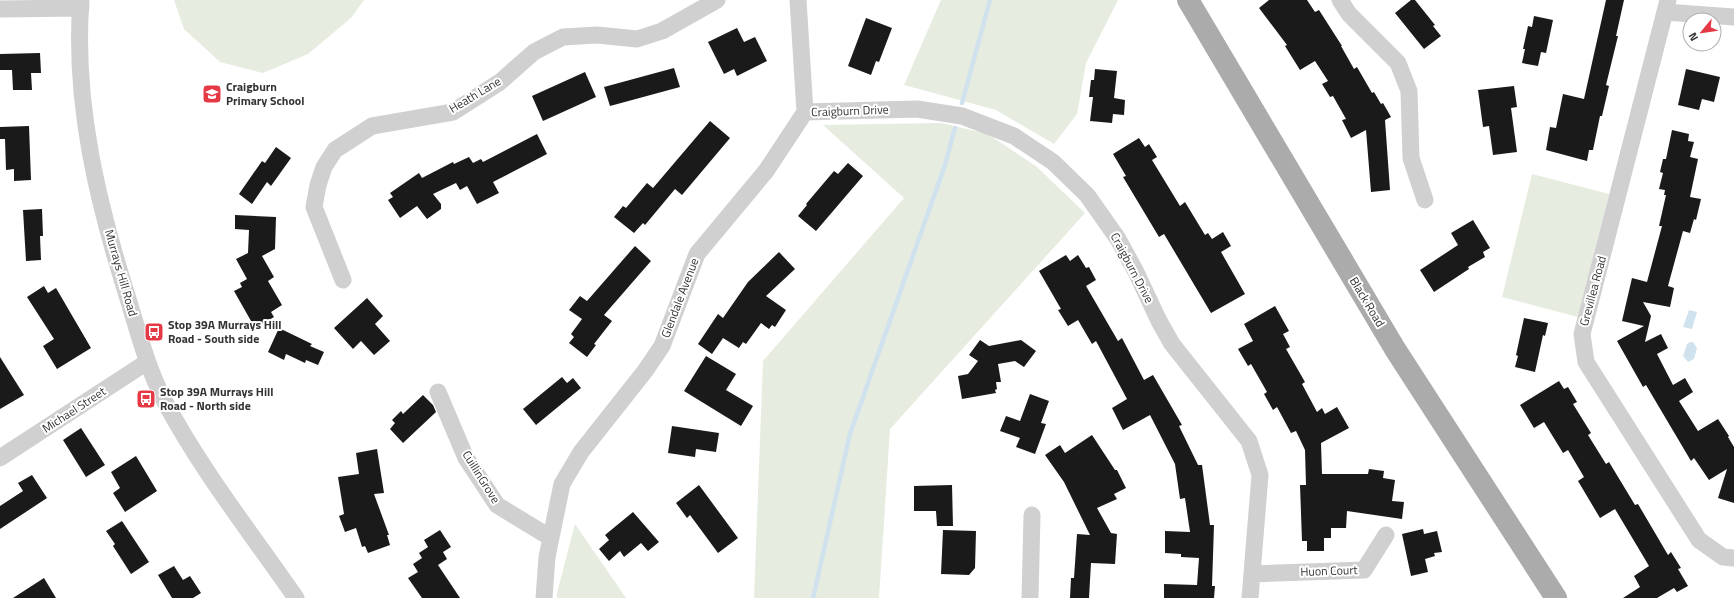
<svg xmlns="http://www.w3.org/2000/svg" width="1734" height="598" font-family="'Titillium Web',sans-serif">
<style>
.green{fill:#e6ecdf}
.water{fill:#cfe2ee}
.lines{fill:none;stroke-linecap:round;stroke-linejoin:round}
.stream{stroke:#cfe2ee;stroke-width:4.5}
.building{fill:#1a1a1a}
.minor{stroke:#d0d0d0;stroke-width:17}
.major{stroke:#ababab;stroke-width:22}
.labels{text-anchor:middle;stroke-width:4;stroke-linejoin:round;paint-order:stroke}
.poi-label{font-size:12px;font-weight:bold;fill:#333;stroke:#fff;text-anchor:start}
.street-label{font-size:12px;fill:#333;stroke:#fff}
</style>
<rect width="100%" height="100%" fill="#fff"/>
<path class="green" d="M174,0H364L351,18L308,54L263,73L220,62L184,29Z
M941,0H1118L1086,63L1077,114L1054,144L996,110L904,85Z
M941,123L988,134L1037,167L1085,213L890,429L879,598H754L763,361L904,198L823,125Z
M1532,174L1609,194L1578,317L1502,297Z
M575,524L626,598H557V593Z"/>
<path class="water" d="M1689,310L1697,312L1692,329L1683,327Z
M1690,342H1693L1697,348L1694,359L1688,362L1683,356L1687,344Z"/>
<g class="lines">
<path class="stream" d="M962,103L990,0
M813,598L850,434L945,165L955,128"/>
</g>
<path class="building" d="M1269,0H1307L1315,12L1319,10L1342,46H1341L1354,69L1357,67L1372,93L1374,92L1381,104L1383,103L1391,117L1385,120L1390,190L1371,192L1366,130L1351,138L1342,120L1346,119L1333,96L1330,97L1322,84L1328,81L1315,61L1300,70L1285,46L1287,45L1259,8Z
M1411,0H1415L1435,25L1433,26L1441,36L1424,49L1395,13Z
M1606,0H1624L1616,36H1618L1606,85L1609,86L1602,116H1600L1593,150H1589L1587,161L1546,150L1550,127L1556,128L1563,94L1584,99Z
M1534,16L1553,20L1546,53L1541,52L1538,66L1522,63L1525,49H1523L1528,26L1532,27Z
M866,18L892,28L879,62L876,61L871,75L848,66Z
M737,28L744,42L755,37L767,61L737,76L734,69L724,74L708,42Z
M40,53L41,73H31L32,90H13L12,70H0V54Z
M674,68L680,87L610,106L604,87Z
M1095,69L1117,71L1114,98L1125,100L1124,115L1113,114L1112,123L1090,121L1093,97H1089L1091,80H1094Z
M1686,69L1720,77L1714,102L1702,99L1699,110L1678,105Z
M585,72L596,97L543,121L532,96Z
M1514,86L1517,107L1511,108L1517,152L1493,155L1489,126L1483,127L1478,90Z
M710,121L730,138L682,195L675,189L645,225L643,223L634,233L614,217L623,206L626,208L647,183L653,188Z
M29,126L31,180L14,181V169L6,170L5,139H0V127Z
M1672,130L1689,134L1688,141L1694,142L1690,157L1698,159L1690,197L1701,199L1696,220L1694,219L1690,233L1683,231L1668,286L1674,288L1670,307L1643,302L1651,316L1645,342L1661,334L1668,348L1657,354L1673,385L1685,378L1693,392L1679,401L1698,431L1718,419L1729,436L1728,437L1734,447V503L1718,498L1727,469L1709,480L1694,458L1691,461L1646,385L1643,387L1617,341L1644,326L1622,321L1632,278L1647,282L1662,226H1659L1666,195H1664L1665,190L1659,189L1663,173L1660,172L1663,159H1666Z
M537,134L547,154L493,182L499,193L477,204L467,186L460,190L456,183L433,194L441,204V209L427,219L417,206L400,218L388,200L393,197L390,193L419,173L422,178L453,162L454,164L469,157L473,163L481,159L483,162Z
M1139,138L1145,147L1149,144L1157,157L1152,160L1180,206L1185,202L1205,235L1208,233L1212,239L1223,232L1231,246L1221,252L1245,294L1211,313L1164,234L1159,237L1123,177L1126,176L1113,154Z
M276,147L291,158L271,186L267,182L252,204L239,194L262,161L265,163Z
M848,163L863,176L816,231L798,216L807,205L806,204L834,171L838,174Z
M42,209L43,236H40L41,260L26,261L23,210Z
M235,215L276,217L275,249L262,256L274,277L268,281L282,305L271,312L274,317L255,328L234,291L242,287L240,283L247,279L236,259L248,253L249,230L235,229Z
M1473,220L1490,248L1483,252L1485,257L1468,267L1469,269L1434,292L1420,270L1458,245L1451,233Z
M635,246L651,261L604,315L612,321L594,344L596,345L587,357L569,343L574,337L571,334L582,319L569,310L580,296L587,301Z
M779,252L795,269L766,296L786,310L775,327L772,325L769,329L761,323L746,344L743,342L739,348L723,338L712,354L698,344L718,314L723,318L748,282Z
M1066,255L1070,261L1078,255L1086,268L1089,267L1096,280L1086,286L1118,341L1122,338L1144,380L1153,375L1182,425L1179,426L1198,465H1202L1210,525H1214L1212,586H1215L1214,598H1164V584L1197,585L1199,558L1181,557V554L1165,553V531L1190,532L1185,498L1180,499L1175,464L1150,415L1123,430L1112,408L1127,399L1096,341L1092,344L1078,320L1068,326L1058,310L1061,309L1039,271Z
M44,286L48,293L56,288L91,348L57,369L43,346L54,339L27,297Z
M367,298L383,316L375,324L390,341L374,355L361,341L353,349L334,328Z
M1275,306L1289,331L1283,334L1290,347L1286,349L1305,382L1302,384L1317,412L1322,408L1325,414L1337,407L1349,428L1321,443L1322,474H1368L1369,469L1384,471L1383,478L1395,480L1392,501L1404,502L1402,519L1347,511L1346,528H1331V538H1324V551H1307V541H1302L1300,485H1306L1305,450L1296,431L1291,433L1277,407L1273,410L1264,394L1267,392L1251,364L1248,366L1238,349L1253,341L1244,324Z
M1524,318L1548,323L1545,336L1543,335L1535,372L1515,367L1518,356L1516,355Z
M279,328L312,344L310,346L324,352L318,365L306,360L305,363L286,354L284,360L268,352Z
M980,340L989,346L1021,340L1036,351L1024,367L1015,361L998,364L1001,382H996L997,389L995,390L996,393L962,399L958,376L968,374L978,361L969,355Z
M706,356L736,374L726,390L753,406L741,426L684,391Z
M0,357L24,395L0,409Z
M562,377L567,383L573,378L581,388L536,425L523,409Z
M1559,381L1564,389L1568,387L1577,402L1573,404L1591,433L1588,435L1606,464L1609,462L1635,505L1638,504L1668,555L1671,552L1681,568L1678,569L1688,586L1677,592L1674,588L1657,598H1623L1640,587L1634,576L1649,566L1615,509L1600,518L1578,481L1584,477L1568,450L1563,453L1544,422L1534,428L1520,405Z
M1030,394L1049,401L1041,423L1046,424L1035,454L1016,447L1020,438L1000,431L1006,416L1020,421Z
M423,395L433,405L436,412L403,443L390,429L395,423L392,420L401,411L403,414Z
M672,426L719,433L716,452L696,449L695,457L668,453Z
M81,428L105,465L86,477L63,440Z
M1092,435L1115,470H1117L1126,488L1114,494L1117,499L1097,508L1111,533L1117,534L1115,564L1091,563L1089,598H1070L1071,578H1074L1077,534L1090,535L1064,482L1045,455L1060,445L1065,453Z
M377,449L384,493L374,494L389,535H387L390,545L368,553L365,546L362,547L356,528L345,532L339,516L344,514L338,477L359,474L356,453Z
M136,456L157,491L125,512L113,493L120,488L111,472Z
M32,475L47,498L0,529V506L23,491L18,483Z
M699,485L738,538L718,553L690,515L687,518L676,503Z
M952,485L953,526H937L936,511H914V486Z
M633,512L659,542L648,551L641,543L624,557L620,551L609,561L599,549L609,540L605,535Z
M122,521L149,562L131,574L113,546L115,544L106,531Z
M1423,529L1424,534L1437,531L1442,552L1434,553L1435,556L1425,559L1428,572L1411,576L1402,534Z
M440,530L451,547L443,552L447,559L438,565L460,598H422L408,578L418,572L413,564L422,558L419,553L428,547L424,540Z
M943,530L976,531L975,568L969,575L941,574Z
M174,566L183,580L190,576L201,593L193,598H172L158,575Z
M44,578L56,598H13Z"/>
<g class="lines">
<path class="minor" d="M81,0C73,103 98,204 129,302C139,335 148,369 164,400C201,470 251,533 296,598
M1340,0L1349,14L1398,63L1409,91L1411,158L1425,200
M1668,0L1582,334L1586,362L1699,540L1723,557L1734,558
M0,9L81,8
M1665,12L1734,17
M805,112L917,109L962,116L1014,136L1053,162L1087,195L1118,239L1136,272L1159,321L1172,344L1249,441L1260,475L1250,598
M343,280L314,207L318,185L324,167L335,150L372,126L453,112L500,82L534,52L563,37L597,35L637,39L662,31L717,0
M438,392L466,458L497,505L551,538
M0,458L147,362
M1252,574L1364,570L1386,535
M544,598L547,557L562,484L581,452L645,371L662,346L697,254L766,171L805,112L798,0
M1030,598L1032,515"/>
<path class="major" d="M1188,0L1395,349L1556,598"/>
</g>
<defs>
<g id="school-square" transform="scale(1)"><rect x="-9" y="-9" width="18" height="18" rx="4" fill="#e63946" stroke="#fff"/><path d="M0-5L7-2L0 1L-7-2ZM-4 1L0 2.5L4 1V4Q0 6-4 4Z" fill="#fff"/></g>
<g id="bus-square" transform="scale(1)"><rect x="-9" y="-9" width="18" height="18" rx="4" fill="#e63946" stroke="#fff"/><path d="M-5-6H5V4H4V6H2V4H-2V6H-4V4H-5ZM-3.5-4V0h7V-4ZM-3.5 1.2v1.5H-2V1.2ZM2 1.2v1.5H3.5V1.2Z" fill="#fff"/></g>
</defs>
<g fill-rule="evenodd">
<use href="#school-square" x="212" y="94"/>
<use href="#bus-square" x="154" y="332"/>
<use href="#bus-square" x="146" y="399"/>
</g>
<g class="labels">
<g class="poi-label">
<text x="226" y="91">Craigburn<tspan x="226" dy="14">Primary School</tspan></text>
<text x="168" y="329">Stop 39A Murrays Hill<tspan x="168" dy="14">Road - South side</tspan></text>
<text x="160" y="396">Stop 39A Murrays Hill<tspan x="160" dy="14">Road - North side</tspan></text>
</g>
<g class="street-label">
<text transform="translate(475 95) rotate(-31)" y="4">Heath Lane</text>
<text transform="translate(850 111) rotate(-2)" y="4">Craigburn Drive</text>
<text transform="translate(1132 268) rotate(62)" y="4">Craigburn Drive</text>
<text transform="translate(121 273) rotate(74)" y="4">Murrays Hill Road</text>
<text transform="translate(1593 291) rotate(-75)" y="4">Grevillea Road</text>
<text transform="translate(680 298) rotate(-69)" y="4">Glendale Avenue</text>
<text transform="translate(1367 302) rotate(59)" y="4">Black Road</text>
<text transform="translate(74 410) rotate(-33)" y="4">Michael Street</text>
<text transform="translate(481 477) rotate(58)" y="4">CuillinGrove</text>
<text transform="translate(1329 571) rotate(-2)" y="4">Huon Court</text>
</g>
</g>
<g transform="translate(1702 32) rotate(241)"><circle r="19" fill="#ffffff" stroke="#adadad"/>
<path d="M0-3L7 15L0 10L-7 15Z" fill="#e63946"/>
<text y="-6" font-size="11" font-weight="bold" text-anchor="middle" fill="#333333">N</text>
</g>
</svg>
